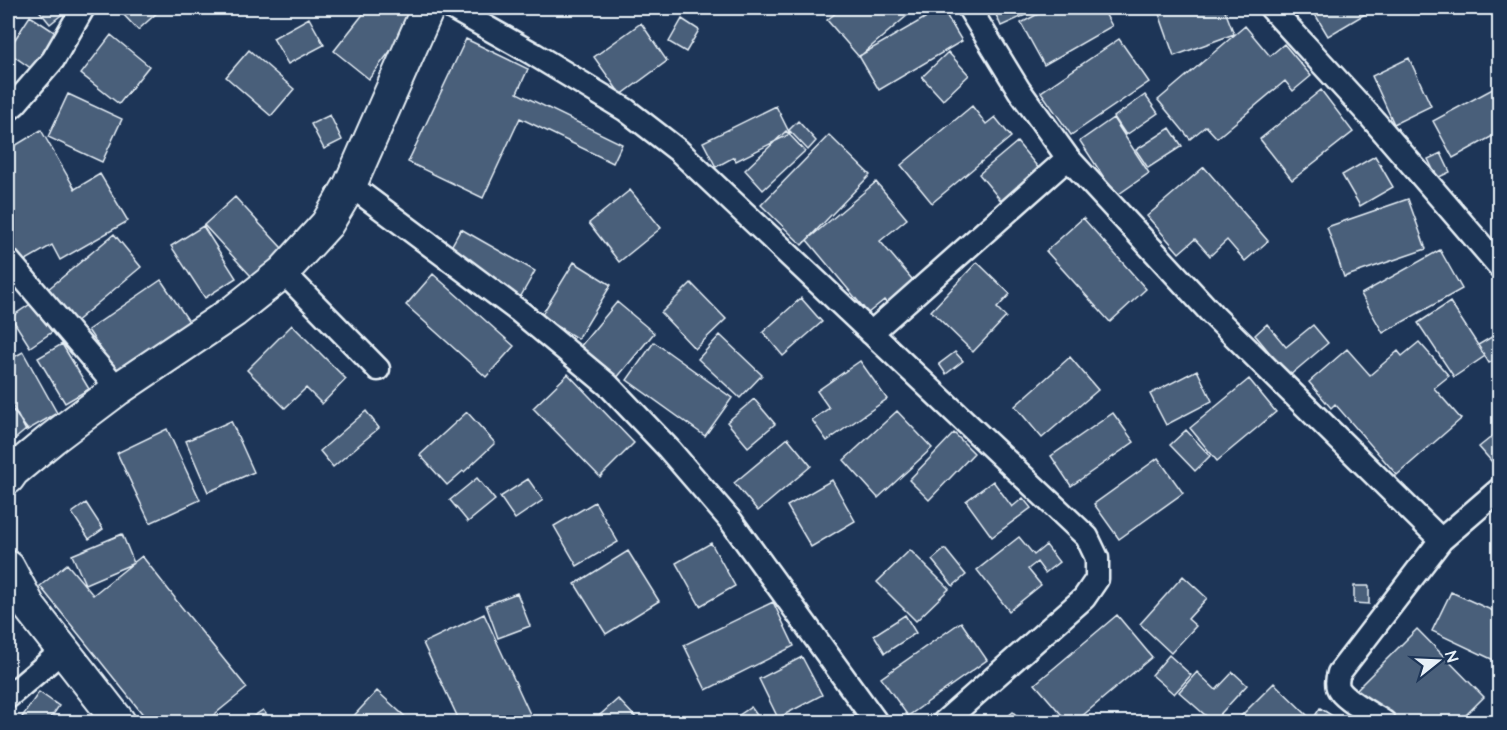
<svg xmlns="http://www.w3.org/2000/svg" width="1507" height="730" font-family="'Architects Daughter',sans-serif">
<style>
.building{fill:#495e7a;stroke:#e8f1f8;stroke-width:1.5}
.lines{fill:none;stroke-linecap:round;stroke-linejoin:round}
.street-casing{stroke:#e8f1f8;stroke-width:27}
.secondary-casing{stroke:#e8f1f8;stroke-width:36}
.street{stroke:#1d3557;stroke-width:22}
.secondary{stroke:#1d3557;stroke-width:32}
</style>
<rect width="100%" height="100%" fill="#1d3557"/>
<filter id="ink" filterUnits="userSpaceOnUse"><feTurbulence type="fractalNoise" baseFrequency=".0167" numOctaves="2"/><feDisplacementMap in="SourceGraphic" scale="12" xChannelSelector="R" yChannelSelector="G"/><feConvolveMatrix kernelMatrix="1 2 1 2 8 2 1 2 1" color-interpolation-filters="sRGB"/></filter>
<g filter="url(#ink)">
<path class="building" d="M37,8H70L50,24Z
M128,8H156L159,11L138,30L122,13Z
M368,8H423L369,79L334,51Z
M842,8H916L859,57L827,20Z
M942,8L962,41L879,90L859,56Z
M993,8H1041L1001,26Z
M1049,8H1102L1112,26L1044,65L1021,23Z
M1157,8H1224L1234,34L1174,56Z
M1319,8H1375L1328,36L1313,11Z
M30,16L56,33L32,69L8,52V50Z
M309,18L324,45L288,64L273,38Z
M682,19L699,30L686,52L669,42Z
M641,23L667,61L621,95L594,57Z
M1245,26L1270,56L1284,44L1311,76L1293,91L1285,81L1217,138L1206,126L1190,139L1158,100Z
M111,35L149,66L119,104L81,74Z
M466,39L528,69L517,93L622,144L613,163L520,118L483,198L408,162Z
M1119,39L1149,82L1071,135L1041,92Z
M249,50L294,89L271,116L226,77Z
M948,52L969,75L943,100L922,77Z
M1409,58L1431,106L1394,124L1372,76Z
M1500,85V132L1453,158L1433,121Z
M1321,90L1353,132L1292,180L1260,139Z
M68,94L122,119L102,162L48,137Z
M1145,95L1158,113L1126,135L1114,117Z
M776,106L790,134L736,161L734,157L716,167L703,142Z
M972,106L986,124L995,117L1011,137L932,203L901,165Z
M330,115L342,140L324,149L311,124Z
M1113,118L1149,173L1116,196L1080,141Z
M798,121L816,141L808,150L789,130Z
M1170,128L1182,146L1148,168L1136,150Z
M41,130L75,189L100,174L128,221L60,260L52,245L14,267L8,257V150Z
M786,131L805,151L763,190L745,170Z
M829,135L870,175L802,245L761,205Z
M1017,142L1045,176L1007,208L979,174Z
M1441,153L1450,172L1437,178L1428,159Z
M1375,156L1393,187L1360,206L1342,175Z
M1204,167L1268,241L1245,261L1227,240L1210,256L1195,239L1179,253L1147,216Z
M876,182L907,219L880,241L922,291L895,313L884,300L868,313L807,240Z
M630,190L661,228L619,262L589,223Z
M235,197L293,260L262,288L204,225Z
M1408,199L1426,249L1344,277L1327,227Z
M1083,218L1146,289L1110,322L1046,251Z
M203,226L236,278L205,298L171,246Z
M461,229L535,271L513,310L439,268Z
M114,234L141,267L68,328L41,295Z
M1440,250L1462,289L1383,333L1361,294Z
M574,262L611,285L578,339L541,316Z
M977,262L1010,294L997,308L1006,317L973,352L931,311Z
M433,274L514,346L486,377L406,305Z
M161,280L194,329L121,379L88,330Z
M691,283L726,319L695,349L661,313Z
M801,298L822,322L783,356L763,332Z
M617,302L654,333L616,379L579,348Z
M1450,302L1485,356L1454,377L1418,323Z
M32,303L52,332L30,347L11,317Z
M1267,324L1286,347L1313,325L1328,343L1289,376L1255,335Z
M292,325L346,379L322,404L306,388L285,408L247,370Z
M1500,332V357L1489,363L1478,345Z
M720,335L762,375L740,398L698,359Z
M654,342L732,398L705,436L627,380Z
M1419,342L1449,376L1434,388L1461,419L1397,475L1335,404L1331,408L1309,382L1347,349L1370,375L1398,351L1402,356Z
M62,344L89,389L65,403L38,358Z
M23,352L57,413L26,431L8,397V360Z
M955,352L963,361L946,374L939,364Z
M1070,357L1098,390L1042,438L1015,406Z
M860,361L887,399L827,441L812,420L829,408L817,391Z
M1197,370L1212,401L1166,425L1150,394Z
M568,374L634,443L600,477L533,408Z
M1249,379L1276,412L1217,461L1190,428Z
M754,399L775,424L748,447L727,422Z
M8,404L27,429L9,444L8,442Z
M366,411L379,428L333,467L320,451Z
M897,411L932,448L878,498L844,460Z
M467,412L495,443L464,472L463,471L447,485L420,455Z
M1113,413L1134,442L1071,486L1051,456Z
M231,421L254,472L208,492L186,441Z
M167,429L200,500L150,523L117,453Z
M1186,430L1210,456L1195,471L1170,445Z
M1500,430V471L1479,447Z
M954,433L974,453L929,500L909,480Z
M788,438L811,466L758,511L734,483Z
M1158,458L1183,493L1119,539L1094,504Z
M477,478L495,500L468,522L450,500Z
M528,479L543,500L515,519L500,497Z
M832,480L855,521L811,547L787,506Z
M993,481L1012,507L1023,498L1031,508L992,537L966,501Z
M595,502L618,542L577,566L554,526Z
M86,503L103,529L89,539L72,513Z
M122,534L134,563L85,584L72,555Z
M1019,537L1034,555L1046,545L1059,562L1045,573L1037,562L1028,569L1041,585L1009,611L977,570Z
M711,543L735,586L700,606L676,563Z
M945,549L966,575L953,586L932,560Z
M910,550L949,589L916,621L877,582Z
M628,551L659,601L606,634L575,584Z
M142,556L175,598V599L247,688L205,722H149L40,586L67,564L93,595Z
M1183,576L1207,598L1188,619L1196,626L1171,653L1140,624Z
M1354,586H1369V604L1354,603Z
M1451,592L1500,614V663L1432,631Z
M517,593L530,626L498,638L486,605Z
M773,602L794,646L706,690L684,645Z
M484,614L530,714L511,722H460L423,643Z
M905,615L916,633L885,653L874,635Z
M1117,615L1152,657L1075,722H1068L1035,684Z
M961,622L987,660L908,716L881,678Z
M1417,629L1484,697L1459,722H1386L1355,691Z
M1169,655L1191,675L1174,694L1152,675Z
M802,657L822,695L778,718L759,679Z
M1197,672L1216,690L1233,672L1247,685L1213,722L1179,692Z
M1274,683L1308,716L1302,722H1235Z
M377,691L411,722H348Z
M39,692L59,706L48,722H31L22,717Z
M618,699L640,722H592Z
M751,707L762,722H729Z
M1320,708L1342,722H1311Z
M263,710L272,722H245Z
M1013,712L1023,722H1001Z"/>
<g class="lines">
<g class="street-casing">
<path id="street" d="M452,8L532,53L626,110L679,151L1087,537L1097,558V579L1084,598L944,722
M969,8L1019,90L1068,158L1212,314L1441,540
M1271,8L1370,116L1500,267
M8,110L15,104L53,60L83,8
M350,185L520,312L608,385L668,448L731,521L876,722
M8,260L118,389
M283,272L378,369
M871,333L1068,158
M8,697L62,651
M1384,722C1373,715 1347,701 1340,691C1336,686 1337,679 1339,673L1441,540L1500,489"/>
</g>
<g class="secondary-casing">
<path id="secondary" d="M8,478L13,471L53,438L118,389L234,311L283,272L327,224L350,185L428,8
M8,567L30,608L119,722"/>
</g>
<use href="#street" class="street"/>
<use href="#secondary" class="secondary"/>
</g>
</g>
<rect width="1507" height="730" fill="none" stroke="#1d3557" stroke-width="30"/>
<rect x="15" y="15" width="1477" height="700" fill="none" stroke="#e8f1f8" stroke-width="2" filter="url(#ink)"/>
<g transform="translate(1438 661) rotate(72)" stroke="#1d3557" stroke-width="4.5" paint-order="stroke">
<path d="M0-4.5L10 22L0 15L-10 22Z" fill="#e8f1f8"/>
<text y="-9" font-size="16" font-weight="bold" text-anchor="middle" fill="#e8f1f8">N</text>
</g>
</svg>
